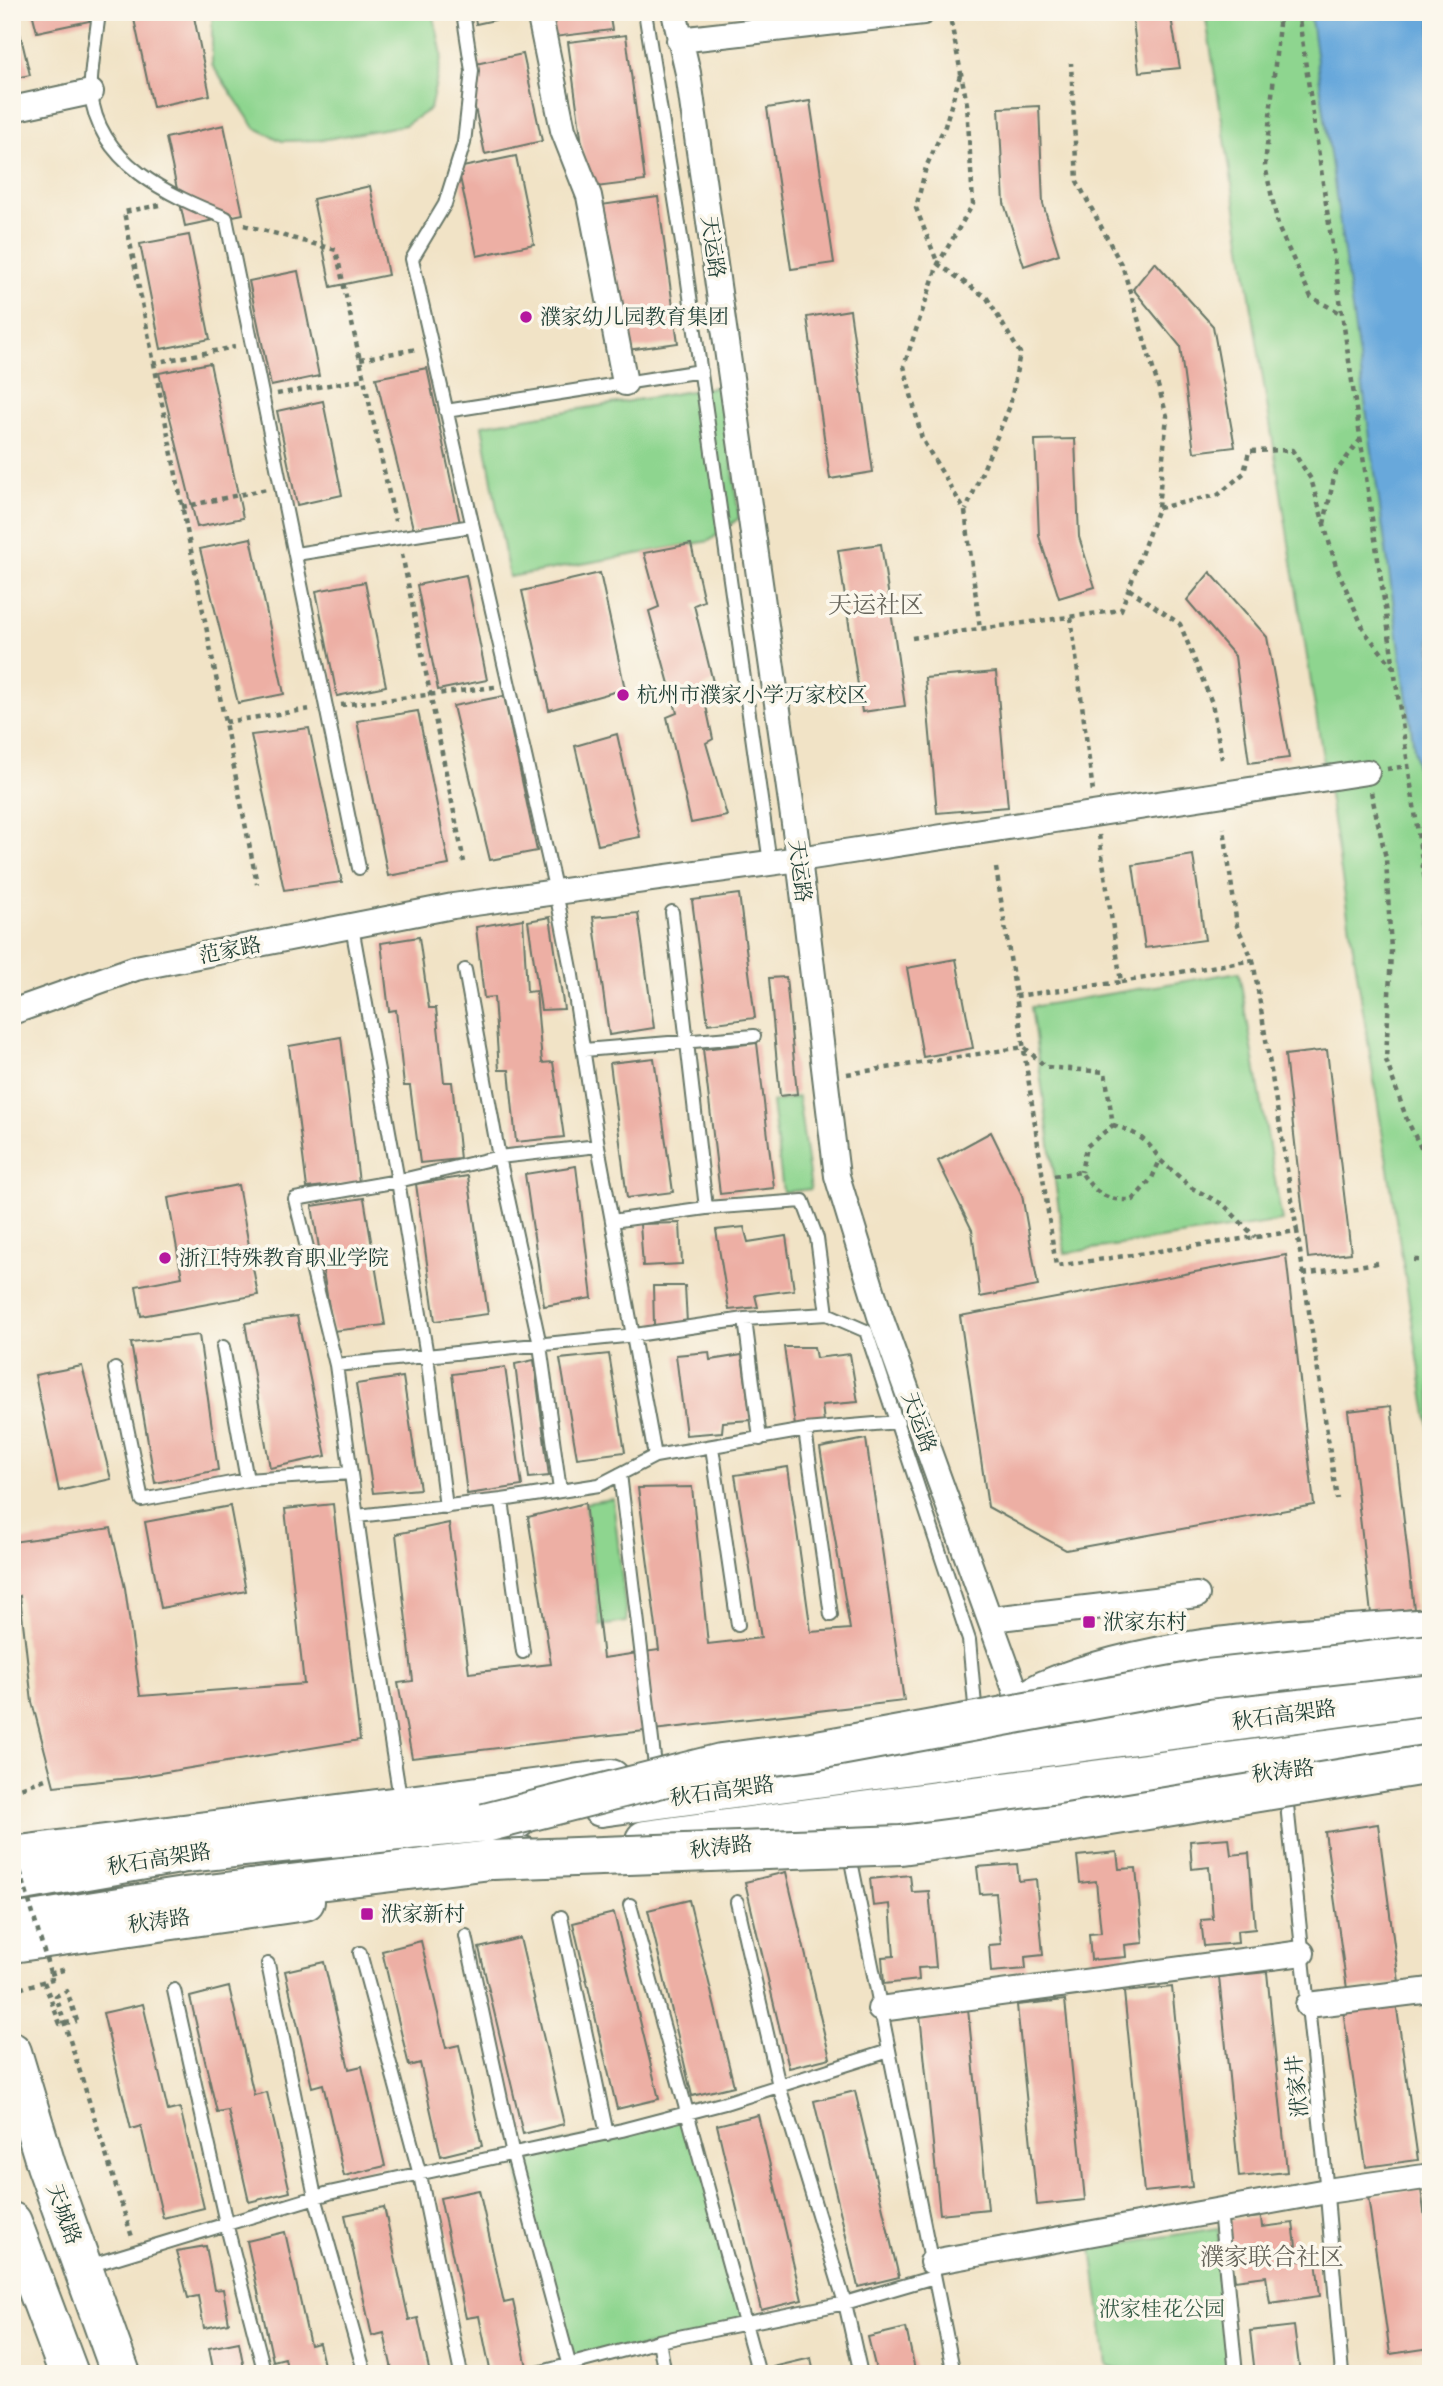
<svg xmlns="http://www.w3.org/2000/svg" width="1443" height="2386" font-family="'IM FELL French Canon','Noto Serif SC',serif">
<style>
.green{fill:#8ed58f;stroke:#568962;stroke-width:2}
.water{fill:#68a8db;stroke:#447288;stroke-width:2}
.building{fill:#edafa4}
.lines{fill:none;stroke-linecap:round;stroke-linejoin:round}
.lane-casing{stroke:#687767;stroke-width:16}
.street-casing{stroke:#687767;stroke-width:28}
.primary-casing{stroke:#687767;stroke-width:42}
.highway-casing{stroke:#687767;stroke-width:42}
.path{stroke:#687767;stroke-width:4.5;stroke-dasharray:5 5;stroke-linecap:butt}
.lane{stroke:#fff;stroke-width:12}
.street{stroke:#fff;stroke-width:24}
.primary{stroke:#fff;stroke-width:38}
.highway{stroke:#fff;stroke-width:38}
.highway-bridge-casing{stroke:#687767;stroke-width:42;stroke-linecap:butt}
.path-bridge{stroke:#687767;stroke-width:4.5;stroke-dasharray:5 5;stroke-linecap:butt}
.highway-bridge{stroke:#fff;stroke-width:38}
.poi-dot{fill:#b5179e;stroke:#fbf7ec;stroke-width:2.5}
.labels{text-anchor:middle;stroke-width:7;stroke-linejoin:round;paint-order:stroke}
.street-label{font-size:21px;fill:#1f3d34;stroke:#fbf7ec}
.poi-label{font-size:21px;fill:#1f3d34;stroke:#fbf7ec;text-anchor:start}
.park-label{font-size:21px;fill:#355b46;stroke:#fbf7ec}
.quarter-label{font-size:24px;fill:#67655b;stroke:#fbf7ec}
</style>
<rect width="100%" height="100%" fill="#fbf7ec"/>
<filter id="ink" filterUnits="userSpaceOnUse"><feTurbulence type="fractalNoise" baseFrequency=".0143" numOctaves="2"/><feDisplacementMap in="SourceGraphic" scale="14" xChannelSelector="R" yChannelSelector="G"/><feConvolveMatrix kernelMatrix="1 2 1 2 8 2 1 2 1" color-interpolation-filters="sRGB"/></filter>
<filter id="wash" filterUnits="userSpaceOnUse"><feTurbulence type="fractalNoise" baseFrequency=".00686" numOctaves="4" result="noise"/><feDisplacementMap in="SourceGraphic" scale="28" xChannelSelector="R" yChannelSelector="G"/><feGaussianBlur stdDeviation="1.57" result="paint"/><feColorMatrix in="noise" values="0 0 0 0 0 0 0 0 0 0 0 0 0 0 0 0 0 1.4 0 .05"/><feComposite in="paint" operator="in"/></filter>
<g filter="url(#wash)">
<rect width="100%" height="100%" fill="#f1e3c6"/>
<path class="green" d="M212,12H433L442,55L430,109L405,125L321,140L282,141L255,128L212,65Z
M1205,12H1431V1440L1206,19Z
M722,386L739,518L709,541L509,577L482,425Z
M1239,972L1282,1221L1065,1253L1031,1007Z
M798,1097L811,1189L783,1192L772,1102Z
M613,1499L627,1622L600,1626L585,1503Z
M686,2113L748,2325L570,2363L513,2155Z
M1218,2228L1230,2374H1133L1107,2365L1092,2248Z"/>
<path class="water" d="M1310,12H1431V869Z"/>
<g id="blocks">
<path class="building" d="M12,12H15L30,75L12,79Z
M32,12H93L94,20L37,32Z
M165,12H193L210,95L153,107L134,19Z
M474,12H527V13L476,24Z
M551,12H609L612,30L554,37Z
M1132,12H1170L1180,68L1139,72Z
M626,35L645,181L588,188L568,42Z
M523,54L542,141L485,154L466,66Z
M810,101L834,263L791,269L767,108Z
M1039,106L1043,204L1059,254L1024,266L1004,203L999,108Z
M224,125L243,214L185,226L166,138Z
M516,156L534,244L477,256L458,168Z
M370,186L388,275L331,287L313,199Z
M658,197L678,343L620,351L601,205Z
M189,235L210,339L161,349L140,244Z
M1155,262L1213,326L1235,447L1194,452L1180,346L1133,289Z
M298,271L319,376L271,386L249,281Z
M850,310L873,472L830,479L807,317Z
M210,363L243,518L197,527L159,373Z
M427,368L460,523L414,532L376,378Z
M323,401L342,495L297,505L277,411Z
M1075,439L1079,537L1095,587L1059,598L1039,536L1035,440Z
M251,538L284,694L238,703L200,549Z
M691,544L704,601L694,605L713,682L702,687L713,739L706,743L727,816L691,823L667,717L677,713L649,611L659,607L644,553Z
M881,544L905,706L862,712L838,550Z
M1210,572L1267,637L1289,758L1249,763L1235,656L1187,600Z
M600,573L625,689L549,710L522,591Z
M466,575L487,680L438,690L417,585Z
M365,582L386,686L337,696L316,591Z
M996,672L1008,807L937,813L925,678Z
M504,696L537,851L490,860L453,706Z
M418,711L449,865L388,876L357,721Z
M309,728L342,882L284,890L251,735Z
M617,734L640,837L598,845L575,746Z
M1193,855L1205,940L1145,948L1133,865Z
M739,894L755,1018L708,1024L692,900Z
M638,913L654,1028L609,1035L593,917Z
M550,917L564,1009L541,1010L528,921Z
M523,919L527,992L536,991L542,1063L553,1062L564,1137L516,1142L509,1070H499L494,997L484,998L476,927Z
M419,937L429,1008H436L444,1082H452L460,1159L420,1163L410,1086H404L396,1010L389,1011L381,943Z
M956,959L973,1048L923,1057L907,968Z
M786,977L797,1094L780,1096L769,978Z
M341,1037L359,1182L307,1188L289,1046Z
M757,1043L774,1188L720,1194L703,1049Z
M1327,1050L1351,1253L1308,1258L1285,1055Z
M654,1058L673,1192L627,1198L610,1063Z
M991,1132L1022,1195L1038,1286L980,1297L972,1230L938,1161Z
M576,1166L592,1298L544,1306L525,1174Z
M468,1176L488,1314L435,1321L416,1184Z
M238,1185L258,1295L141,1316L136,1286L182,1277L168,1198Z
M364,1198L385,1325L333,1331L312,1206Z
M680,1223L682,1264L643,1266L640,1224Z
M744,1227L748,1242L786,1236L794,1290L755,1295L758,1307L729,1310L716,1230Z
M1286,1255L1314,1505L1066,1550L988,1507L960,1316Z
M653,1286H685L687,1323L654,1325Z
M297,1316L326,1456L270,1468L245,1323Z
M199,1335L218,1470L155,1483L131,1343Z
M784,1347H814L816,1358L850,1354L858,1402L822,1405L824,1422L795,1426Z
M709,1352L710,1360L742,1355L751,1420L723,1422L722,1432L686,1435L676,1355Z
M609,1354L625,1452L577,1458L560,1359Z
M534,1360L549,1476L529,1478L515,1364Z
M82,1366L111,1479L59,1491L35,1375Z
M505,1367L522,1486L467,1494L452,1374Z
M403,1377L420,1489L373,1493L356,1384Z
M1391,1406L1414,1609L1371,1614L1348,1411Z
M866,1439L904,1701L412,1758L398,1683L413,1681L396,1534L449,1523L469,1673L551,1664L528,1517L585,1503L603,1658L659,1650L638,1488L692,1487L708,1644L761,1638L735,1475L788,1467L811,1632L850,1629L820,1448Z
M333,1504L360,1740L130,1778L54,1786L32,1702L20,1596L12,1599V1542L111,1528L125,1588L140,1696L304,1684L285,1509Z
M230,1506L246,1591L161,1608L145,1522Z
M1378,1824L1399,1982L1347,1989L1325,1832Z
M1229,1838L1231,1855L1249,1853L1255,1929L1237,1931L1238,1943L1204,1946L1201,1920L1213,1919L1209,1867L1192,1869L1190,1841Z
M1117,1852L1119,1869L1136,1868L1143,1943L1125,1945L1126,1957L1091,1960L1089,1934L1101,1933L1096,1881L1080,1883L1077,1856Z
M1017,1864L1019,1881L1036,1879L1043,1955L1025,1957L1026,1969L991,1972L989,1945L1001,1944L996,1893L980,1894L977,1867Z
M786,1872L830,2058L789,2068L745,1882Z
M910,1875L912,1892L929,1891L936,1967L918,1968L919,1980L884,1984L882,1957L894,1956L890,1904L873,1906L870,1879Z
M689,1900L734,2086L692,2096L648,1910Z
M614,1913L659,2099L617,2109L573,1923Z
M520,1938L564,2124L523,2134L479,1948Z
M421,1941L446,2048L459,2045L482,2146L441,2156L420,2063L409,2066L382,1951Z
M324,1962L349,2069L362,2066L385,2166L344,2176L323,2084L312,2087L285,1971Z
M1267,1972L1287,2172L1239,2177L1219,1977Z
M229,1987L254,2095L267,2092L290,2192L249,2202L228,2110L217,2112L190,1997Z
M1172,1987L1192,2187L1144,2192L1124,1992Z
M1065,2000L1085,2200L1037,2205L1017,2005Z
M1396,2002L1418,2160L1366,2167L1343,2010Z
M143,2004L168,2111L180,2108L204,2208L163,2218L141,2126L131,2129L103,2013Z
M968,2009L988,2209L940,2214L920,2014Z
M855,2091L899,2277L858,2287L814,2101Z
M758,2115L802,2300L761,2310L717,2125Z
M1421,2189L1431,2263V2348L1390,2354L1368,2196Z
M479,2190L504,2303L513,2301L527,2367L498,2374H491L479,2316L466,2318L440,2198Z
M384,2207L409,2320L418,2318L430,2374H393L384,2333L372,2336L345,2215Z
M1261,2217L1262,2227L1293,2223L1298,2261L1316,2259L1320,2296L1270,2303L1266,2276L1235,2280L1227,2221Z
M285,2232L310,2345L319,2343L326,2374H288L285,2358L273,2361L247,2241Z
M206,2246L214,2290L223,2289L229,2323L204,2328L198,2296L188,2298L176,2251Z
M1294,2326L1300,2374H1255L1250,2331Z
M906,2328L916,2374H877L868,2337Z
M239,2342L245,2374H214L209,2348Z
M811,2358L814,2374H774L773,2367Z"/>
</g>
</g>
<g filter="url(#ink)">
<use href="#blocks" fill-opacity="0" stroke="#687767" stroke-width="2"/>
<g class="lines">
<g class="lane-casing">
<path id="lane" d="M99,12C97,33 89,75 91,93C98,164 169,195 226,218L359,868
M463,12L472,71L464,143L445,204L412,259L556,892L571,969L598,1146
M645,12L686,268L770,863
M446,411L701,371
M296,554L472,526
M672,912L706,1208
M352,927L398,1181L499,1157L465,970
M584,1050L754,1036
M827,1314L817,1238L803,1201L706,1208L612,1221L655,1456L805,1430L898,1422
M745,1319L760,1439
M223,1347L247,1480L351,1473
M336,1365L635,1335L745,1319L827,1314L866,1331L969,1640L976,1716
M115,1369L142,1500L247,1480
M805,1430L831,1615
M712,1447L738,1625
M620,1474L656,1774
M560,1490L540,1345L499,1157L598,1146L612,1221
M502,1500L523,1652
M357,1516L502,1500L599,1485L655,1456
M1286,1795L1324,2160L1342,2374
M401,1804L368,1597L336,1365L295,1199L398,1181L427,1356L446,1507
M849,1851L954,2374
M737,1902L779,2086L845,2303L861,2374
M630,1905L759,2374
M561,1917L607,2134
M466,1936L513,2155L572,2374
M360,1953L420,2175L461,2374
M268,1964L315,2197L365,2374
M174,1990L226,2223L265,2374
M1220,2210L1236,2374
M85,2267L329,2193L622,2130L725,2103L889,2051
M659,2341L665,2374
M534,2374L659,2341L845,2303L934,2277"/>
</g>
<g class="street-casing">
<path id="street" d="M539,12L563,130L589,196L625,383
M674,12L688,73L799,859L837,1176L880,1316L1021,1706
M679,40L923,12
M12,109L91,92
M12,1012L136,968L453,906L799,859L1367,772
M992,1619L1197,1595
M1308,2005L1431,1990
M880,2009L1302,1953
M932,2262L1327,2191L1431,2176"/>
</g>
<g class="primary-casing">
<path id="primary" d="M1009,1714C1021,1706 1032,1696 1045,1690C1157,1642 1309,1638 1431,1628
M1080,1721L1222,1698L1431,1677
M944,1818L1124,1794
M12,1856L611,1779
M12,1943L305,1901
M12,2052L46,2165L121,2374
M12,2222L69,2374"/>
</g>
<g class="highway-casing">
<path id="highway" d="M601,1807L1431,1695
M645,1840L1431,1735
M12,1883L185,1853L517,1819
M12,1924L184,1897L523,1856"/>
</g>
<path class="path" d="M949,12L967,104L973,204L938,264L904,366L922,439L965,511L980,629
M1278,12L1279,24L1265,166L1279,229L1311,297L1342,314
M1298,12L1431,922
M960,75L945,126L926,167L916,208L938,264L987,298L1020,353L1010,406L966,510
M160,205L124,212L257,884
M244,225L336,250L395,521
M360,359L417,349
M153,363L235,347
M277,394L364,379
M182,507L267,489
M1158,508L1218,495L1244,473L1249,451L1292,450L1311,479L1336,566L1365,632L1393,667
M1324,524L1335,473L1360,440
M402,554L464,862
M1129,589L1180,624L1212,703L1222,759
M1071,617L1093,792
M912,638L1121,610L1158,508L1167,416L1123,268L1077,181L1071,63
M341,705L495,687
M225,722L311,709
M1387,769L1408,766
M1371,792L1386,858L1391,951L1386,1060L1407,1120L1431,1168
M1099,835L1121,982L1016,996L1056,1266L1297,1231L1337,1499
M996,868L1016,996
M1253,960L1297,1231
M1121,982L1253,960L1237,926L1224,828
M847,1074L1024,1047L1046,1067L1105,1072L1113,1125L1086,1147L1081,1172
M1113,1125C1136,1132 1148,1140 1160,1160
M1054,1176L1081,1172C1095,1194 1107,1201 1133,1200L1152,1178L1160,1160L1192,1188L1224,1205L1255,1237
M1414,1260H1431
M1303,1274L1377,1263
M12,1791L48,1778
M50,1974L69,1968
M77,2021L67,1991L56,1996L132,2237"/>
<use href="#lane" class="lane"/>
<use href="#street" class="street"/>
<use href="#primary" class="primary"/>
<use href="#highway" class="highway"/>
<g class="highway-bridge-casing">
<path id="highway-bridge" d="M485,1823L721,1763L812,1751L1207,1679L1431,1654
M492,1860L901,1845L1061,1824L1431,1764"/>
</g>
<path class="path-bridge" d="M12,1843L52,1979L12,1991
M44,1982L60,2024L77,2021"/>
<use href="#highway-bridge" class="highway-bridge"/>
</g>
</g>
<g class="poi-dot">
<circle cx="526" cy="317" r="7"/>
<circle cx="623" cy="695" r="7"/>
<circle cx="165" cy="1258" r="7"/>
<rect x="1082" y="1615" width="14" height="14" rx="3.5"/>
<rect x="360" y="1907" width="14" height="14" rx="3.5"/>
</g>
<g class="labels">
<g class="street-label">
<text transform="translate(713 247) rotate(82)" y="7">天运路</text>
<text transform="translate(800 871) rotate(83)" y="7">天运路</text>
<text transform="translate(230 950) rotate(-11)" y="7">范家路</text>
<text transform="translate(919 1422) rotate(70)" y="7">天运路</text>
<text transform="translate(1284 1715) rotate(-8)" y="7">秋石高架路</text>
<text transform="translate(1283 1771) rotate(-7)" y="7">秋涛路</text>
<text transform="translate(722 1791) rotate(-8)" y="7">秋石高架路</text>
<text transform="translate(721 1847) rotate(-7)" y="7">秋涛路</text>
<text transform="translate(159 1859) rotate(-9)" y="7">秋石高架路</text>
<text transform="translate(159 1921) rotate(-8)" y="7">秋涛路</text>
<text transform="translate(1297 2086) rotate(-96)" y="7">洑家井</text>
<text transform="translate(64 2214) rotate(70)" y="7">天城路</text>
</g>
<g class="poi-label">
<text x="540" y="324">濮家幼儿园教育集团</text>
<text x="637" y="702">杭州市濮家小学万家校区</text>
<text x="179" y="1265">浙江特殊教育职业学院</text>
<text x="1103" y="1629">洑家东村</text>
<text x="381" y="1921">洑家新村</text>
</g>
<g class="park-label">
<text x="1162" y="2316">洑家桂花公园</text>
</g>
<g class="quarter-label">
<text x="876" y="613">天运社区</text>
<text x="1272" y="2265">濮家联合社区</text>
</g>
</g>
<rect width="1443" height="2386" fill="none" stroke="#fbf7ec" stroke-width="42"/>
</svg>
